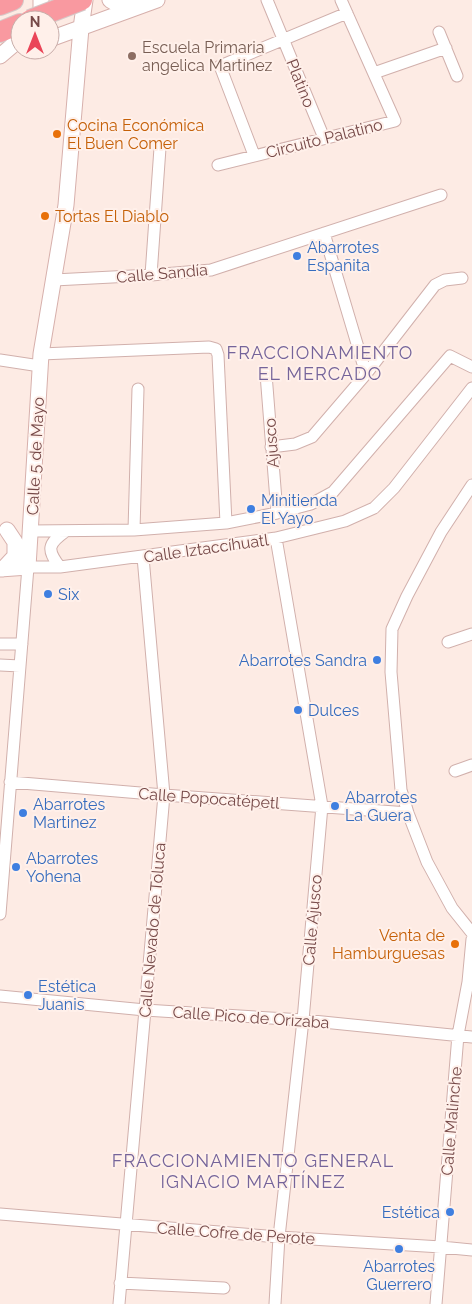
<svg xmlns="http://www.w3.org/2000/svg" width="472" height="1304" font-family="Raleway,sans-serif">
<style>
.lines{fill:none;stroke-linecap:round;stroke-linejoin:round}
.street-casing{stroke:#d1b0ac;stroke-width:13}
.secondary-casing{stroke:#d7b0ac;stroke-width:17}
.highway-casing{stroke:#d6c8c8;stroke-width:22}
.street{stroke:#fff;stroke-width:11}
.secondary{stroke:#fff;stroke-width:15}
.highway{stroke:#f999a0;stroke-width:20}
.highway-bridge-casing{stroke:#d6c8c8;stroke-width:22;stroke-linecap:butt}
.highway-bridge{stroke:#f999a0;stroke-width:20}
.education-dot{fill:#8d6e63;stroke:#fff0ea;stroke-width:2}
.food-dot{fill:#e8710a;stroke:#fff0ea;stroke-width:2}
.shop-dot{fill:#3f7fe0;stroke:#fff0ea;stroke-width:2}
.labels{text-anchor:middle;stroke-width:4;stroke-linejoin:round;paint-order:stroke}
.education-label{font-size:16px;fill:#785e54;stroke:#fff0ea;text-anchor:start}
.street-label{font-size:16px;fill:#764948;stroke:#fff0ea}
.food-label{font-size:16px;fill:#c56008;stroke:#fff0ea;text-anchor:start}
.shop-label{font-size:16px;fill:#366cbe;stroke:#fff0ea;text-anchor:start}
.neighbourhood-label{font-size:18px;letter-spacing:1px;fill:#75649a;stroke:#fff0ea}
</style>
<rect width="100%" height="100%" fill="#fdebe4"/>
<g class="lines">
<g class="street-casing">
<path id="street" d="M267,0L324,138
M439,32L457,76
M374,73L446,48
M254,155L220,66L347,13
M218,165L395,121L341,0
M324,233L366,374
M151,275L160,148
M54,280L151,275L211,270L441,195
M41,354L209,347L216,349L218,355L226,523
M0,360L40,366
M266,374L277,513
M271,447L295,444L312,437L366,374L435,285L445,280L462,278
M472,485L441,532L407,596L392,629L391,672L401,790L408,813L427,862L452,908L472,933
M134,530L138,389
M30,531L134,530L226,523L277,513L311,504L333,492L450,356L472,367
M60,567C46,549 48,544 66,531
M448,642L472,634
M0,644H22
M0,665L20,666
M455,771L472,765
M10,782L164,795L408,813
M0,914L28,567H60L276,538L345,521L374,508L394,488L472,388
M0,996L145,1010L303,1020L472,1037
M0,1214L279,1237L441,1247L472,1250
M120,1283L224,1288
M119,1304L164,795L143,557
M275,1304L279,1237L303,1020L322,806L276,538
M436,1304L458,1035L468,982L472,939"/>
</g>
<g class="secondary-casing">
<path id="secondary" d="M110,0L120,6L137,5
M39,20L41,9V0
M50,39L157,0
M0,56L20,39
M0,569L28,567L41,354L66,205L81,28L85,0
M3,569L15,556V542L7,530"/>
</g>
<g class="highway-casing">
<path id="highway" d="M0,5L13,0
M0,32L20,24"/>
</g>
<use href="#street" class="street"/>
<use href="#secondary" class="secondary"/>
<use href="#highway" class="highway"/>
<g class="highway-bridge-casing">
<path id="highway-bridge" d="M30,20L82,0"/>
</g>
<use href="#highway-bridge" class="highway-bridge"/>
</g>
<circle class="education-dot" cx="132" cy="56" r="5"/>
<g class="food-dot">
<circle cx="57" cy="134" r="5"/>
<circle cx="45" cy="216" r="5"/>
<circle cx="455" cy="944" r="5"/>
</g>
<g class="shop-dot">
<circle cx="297" cy="256" r="5"/>
<circle cx="251" cy="509" r="5"/>
<circle cx="48" cy="594" r="5"/>
<circle cx="377" cy="660" r="5"/>
<circle cx="298" cy="710" r="5"/>
<circle cx="335" cy="806" r="5"/>
<circle cx="23" cy="813" r="5"/>
<circle cx="16" cy="867" r="5"/>
<circle cx="28" cy="995" r="5"/>
<circle cx="450" cy="1212" r="5"/>
<circle cx="399" cy="1249" r="5"/>
</g>
<g class="labels">
<g class="education-label">
<text x="142" y="53">Escuela Primaria<tspan x="142" dy="18">angelica Martinez</tspan></text>
</g>
<g class="street-label">
<text transform="translate(301 83) rotate(68)" y="6">Platino</text>
<text transform="translate(324 138) rotate(-14)" y="6">Circuito Palatino</text>
<text transform="translate(162 273) rotate(-5)" y="6">Calle Sandía</text>
<text transform="translate(271 443) rotate(-94)" y="6">Ajusco</text>
<text transform="translate(35 456) rotate(-87)" y="6">Calle 5 de Mayo</text>
<text transform="translate(206 548) rotate(-8)" y="6">Calle Iztaccíhuatl</text>
<text transform="translate(209 798) rotate(4)" y="6">Calle Popocatépetl</text>
<text transform="translate(312 920) rotate(-85)" y="6">Calle Ajusco</text>
<text transform="translate(152 930) rotate(-85)" y="6">Calle Nevado de Toluca</text>
<text transform="translate(251 1017) rotate(4)" y="6">Calle Pico de Orizaba</text>
<text transform="translate(451 1121) rotate(-85)" y="6">Calle Malinche</text>
<text transform="translate(236 1233) rotate(4)" y="6">Calle Cofre de Perote</text>
</g>
<g class="food-label">
<text x="67" y="131">Cocina Económica<tspan x="67" dy="18">El Buen Comer</tspan></text>
<text x="55" y="222">Tortas El Diablo</text>
<text x="445" y="941" text-anchor="end">Venta de<tspan x="445" dy="18">Hamburguesas</tspan></text>
</g>
<g class="shop-label">
<text x="307" y="253">Abarrotes<tspan x="307" dy="18">Españita</tspan></text>
<text x="261" y="506">Minitienda<tspan x="261" dy="18">El Yayo</tspan></text>
<text x="58" y="600">Six</text>
<text x="367" y="666" text-anchor="end">Abarrotes Sandra</text>
<text x="308" y="716">Dulces</text>
<text x="345" y="803">Abarrotes<tspan x="345" dy="18">La Guera</tspan></text>
<text x="33" y="810">Abarrotes<tspan x="33" dy="18">Martinez</tspan></text>
<text x="26" y="864">Abarrotes<tspan x="26" dy="18">Yohena</tspan></text>
<text x="38" y="992">Estética<tspan x="38" dy="18">Juanis</tspan></text>
<text x="440" y="1218" text-anchor="end">Estética</text>
<text x="399" y="1272" text-anchor="middle">Abarrotes<tspan x="399" dy="18">Guerrero</tspan></text>
</g>
<g class="neighbourhood-label">
<text x="320" y="359">FRACCIONAMIENTO<tspan x="320" dy="21">EL MERCADO</tspan></text>
<text x="253" y="1167">FRACCIONAMIENTO GENERAL<tspan x="253" dy="21">IGNACIO MARTÍNEZ</tspan></text>
</g>
</g>
<g transform="translate(35 35)"><circle r="24" fill="#fff0ea" stroke="#c8ada9"/>
<path d="M0-4L9 19L0 12L-9 19Z" fill="#ea4558"/>
<text y="-8" font-size="14" font-weight="bold" text-anchor="middle" fill="#764948">N</text>
</g>
</svg>
